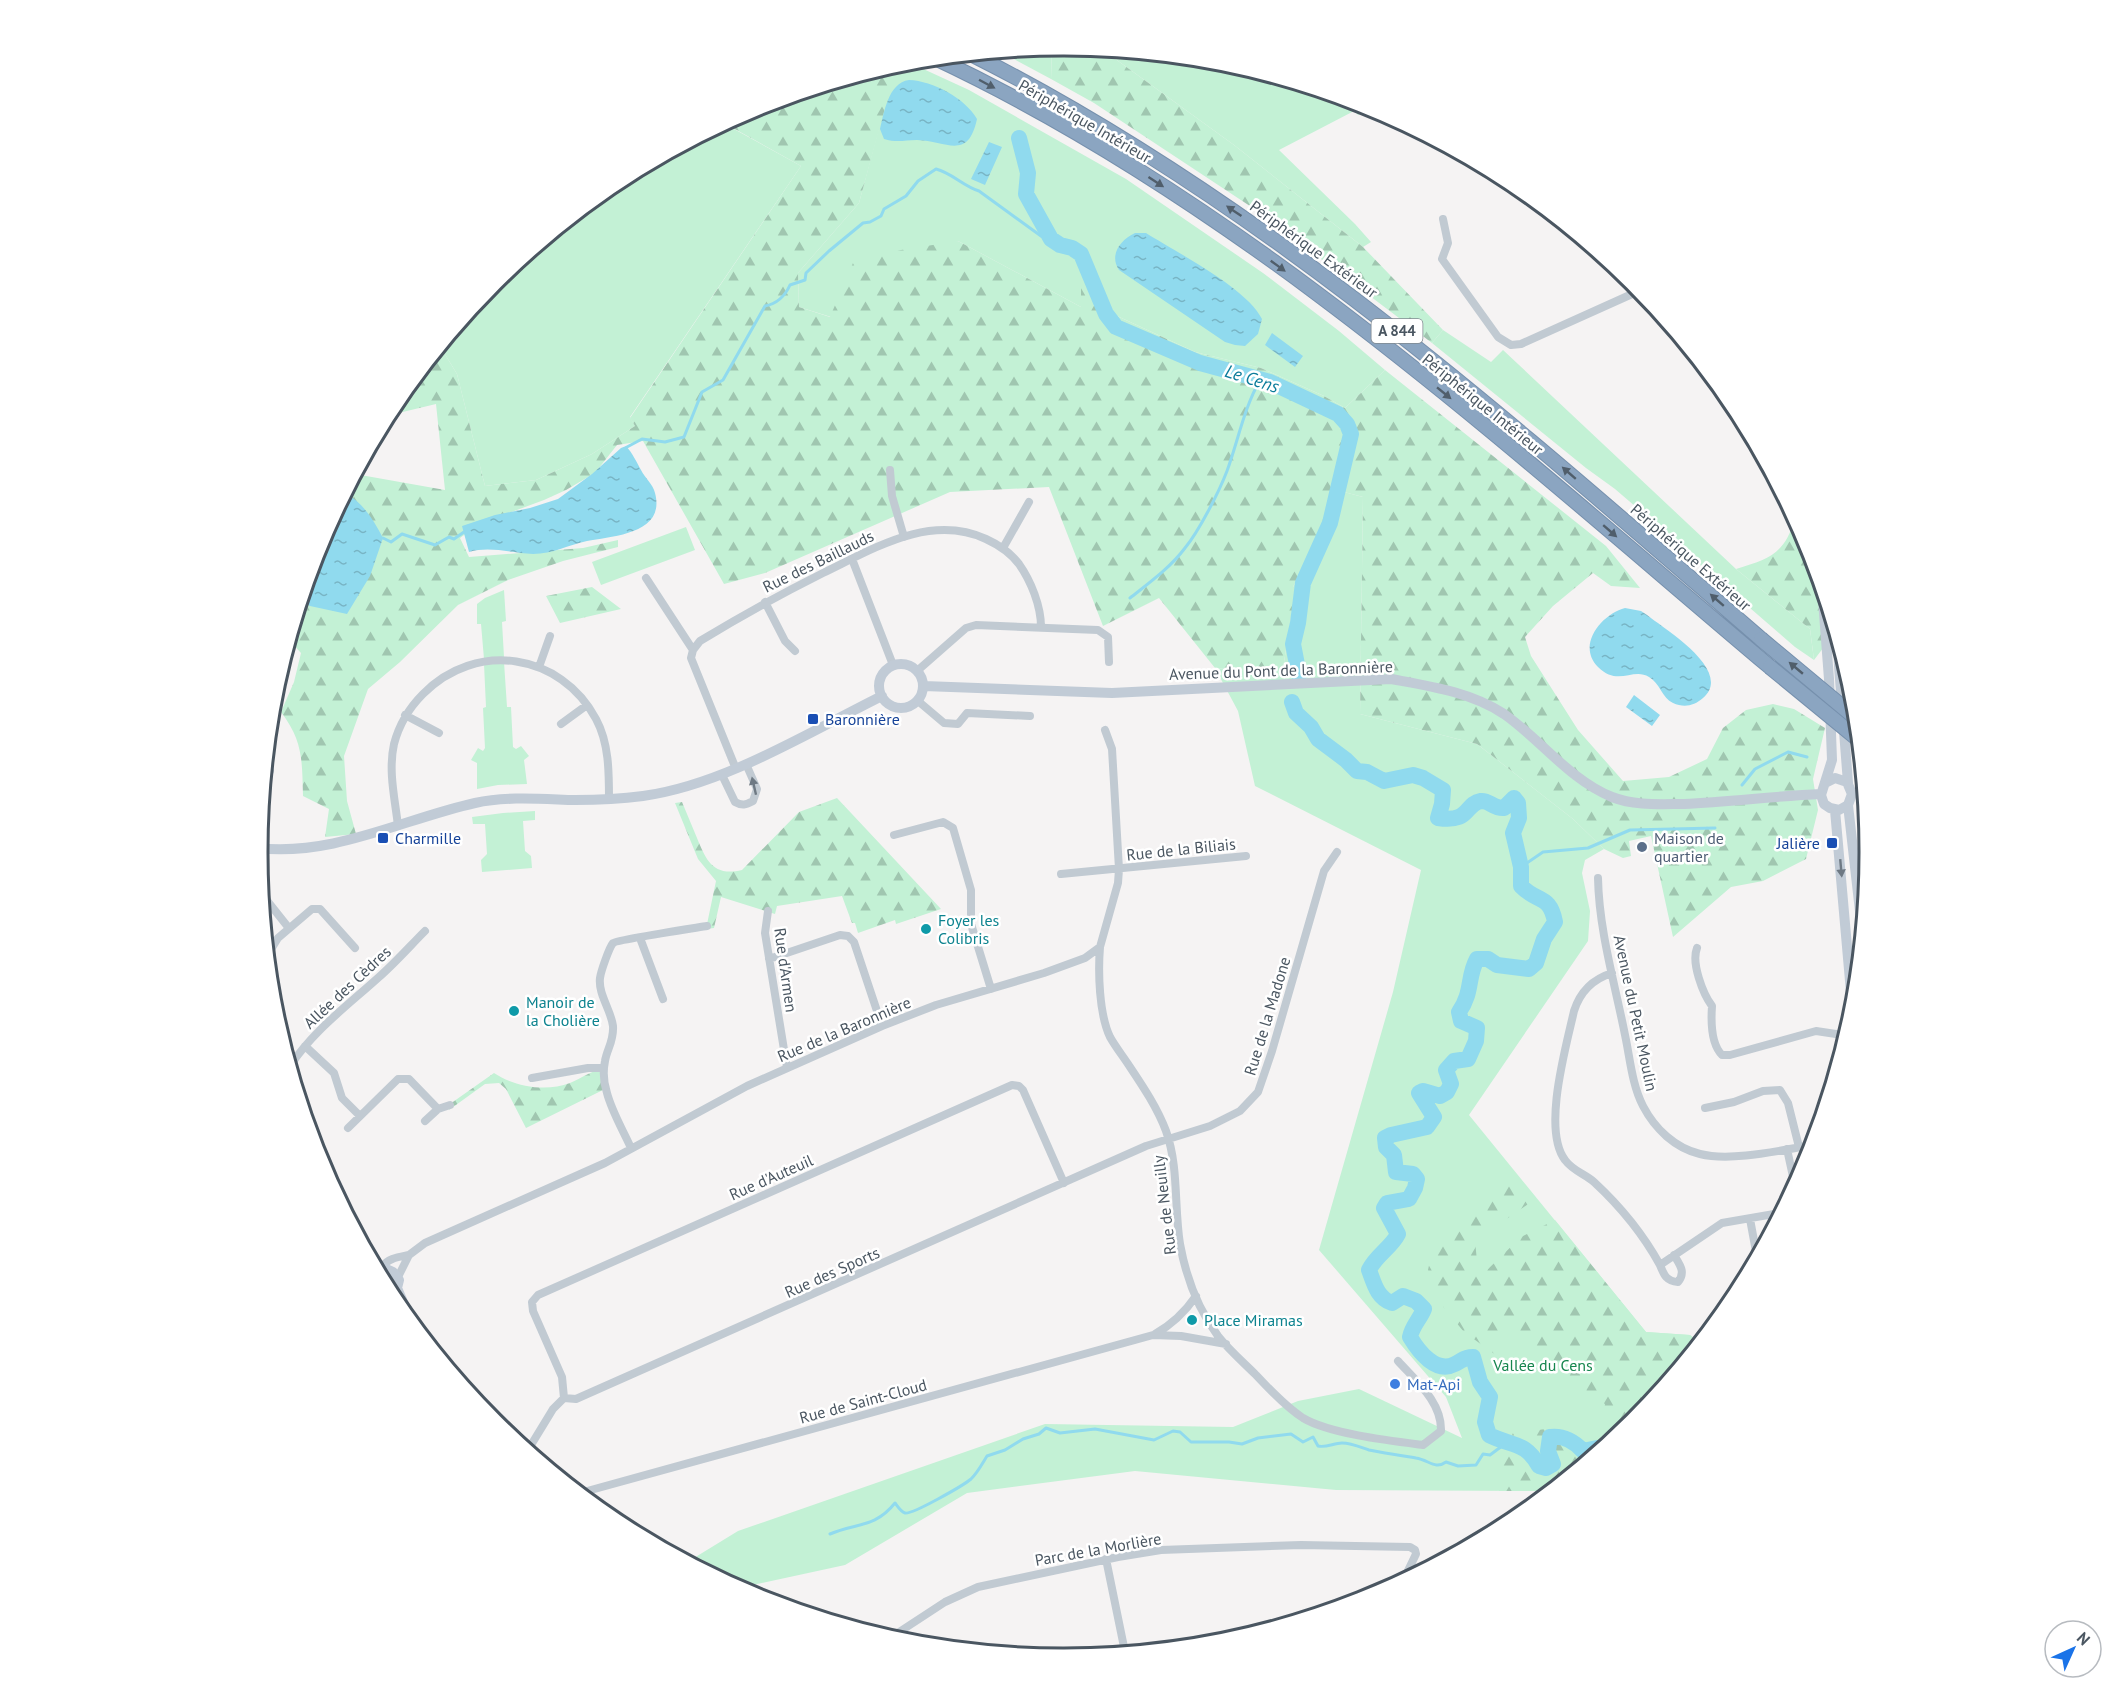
<svg xmlns="http://www.w3.org/2000/svg" width="2127" height="1703" font-family="'PT Sans',sans-serif">
<style>
.green{fill:#c3f1d5}
.forest{fill:url(#forest-firs)}
.water{fill:url(#water-ripples)}
.lines{fill:none;stroke-linecap:round;stroke-linejoin:round}
.stream{stroke:#90daee;stroke-width:3}
.river{stroke:#90daee;stroke-width:16}
.highway-casing{stroke:#7690ad;stroke-width:16}
.street{stroke:#c1cad2;stroke-width:8}
.secondary{stroke:#c1cbd6;stroke-width:10}
.highway{stroke:#8ba5c1;stroke-width:14}
.highway-bridge-casing{stroke:#7690ad;stroke-width:16;stroke-linecap:butt}
.highway-bridge{stroke:#8ba5c1;stroke-width:14}
.oneway{fill:#505e6b}
.oneway2{fill:#6e7983}
.oneway3{fill:#6e7984}
.transit-dot{fill:#1a4fb4;stroke:#fff;stroke-width:2}
.service-dot{fill:#5c6f8a;stroke:#fff;stroke-width:2}
.culture-dot{fill:#0f9aa8;stroke:#fff;stroke-width:2}
.shop-dot{fill:#3f7fe0;stroke:#fff;stroke-width:2}
.labels{text-anchor:middle;stroke-width:5;stroke-linejoin:round;paint-order:stroke}
.shield{fill:#fff;stroke:#808990;stroke-width:1.5}
.shield-label{font-size:15px;font-weight:bold;fill:#4a5661}
.street-label{font-size:16px;fill:#4a5661;stroke:#fff}
.transit-label{font-size:16px;fill:#164399;stroke:#fff;text-anchor:start}
.service-label{font-size:16px;fill:#4e5e75;stroke:#fff;text-anchor:start}
.culture-label{font-size:16px;fill:#0d838f;stroke:#fff;text-anchor:start}
.park-label{font-size:16px;fill:#17864f;stroke:#fff}
.shop-label{font-size:16px;fill:#366cbe;stroke:#fff;text-anchor:start}
.water-label{font-size:18px;font-style:italic;fill:#0c7c9b;stroke:#fff}
.rim{fill:none;stroke:#4a5661;stroke-width:3}
</style>
<defs>
<pattern id="forest-firs" width="22" height="20" patternUnits="userSpaceOnUse" patternTransform="scale(1.5)"><rect width="22" height="20" fill="#c3f1d5"/><path d="M5 1l3.5 6h-7zM16 11l3.5 6h-7z" fill="#a0c6b0"/></pattern>
<pattern id="water-ripples" width="26" height="14" patternUnits="userSpaceOnUse" patternTransform="scale(1.5)"><rect width="26" height="14" fill="#90daee"/><path d="M2 4q2-2 4 0t4 0M15 11q2-2 4 0t4 0" fill="none" stroke="#78b4c4"/></pattern>
</defs>
<rect width="100%" height="100%" fill="#f5f3f3"/>
<path class="green" d="M1052,46L1051,79L999,51Z
M1115,50L1221,61L1373,107L1358,115L1354,111L1279,150L1355,224L1371,242L1363,247L1234,145L1114,58Z
M906,61L969,90L1126,179L1263,273L1339,331L1385,370L1345,408L1324,396L1261,368L1195,352L1115,315L1099,285L1081,274V307L958,241L831,317L799,307L798,273L859,203L892,79L880,68Z
M723,123L801,166L630,417L635,426L592,454L536,480L485,486L457,374L440,346L493,281L616,181Z
M1443,330L1491,362L1503,350L1736,569L1810,629L1814,660L1795,647L1668,537L1664,531L1615,489L1586,468L1432,343Z
M1344,492L1363,497L1360,714L1477,744L1573,819L1604,849L1585,860L1582,873L1590,911L1588,941L1469,1115L1646,1332L1690,1335L1699,1342L1634,1422L1543,1496L1536,1491L1336,1490L1135,1471L967,1493L845,1565L739,1588L689,1561L738,1531L1045,1424L1233,1427L1298,1401L1359,1389L1462,1438L1446,1397L1319,1250L1393,992L1421,870L1255,786L1238,711L1215,668L1282,675L1293,605V587Z
M686,527L695,550L601,585L592,562Z
M504,590L506,621L502,622L504,657L484,659L481,624H477V604L485,598Z
M504,662L507,707H511L513,747L516,749L521,746L529,756L524,760L527,784L498,785L477,789V763L471,760L478,748L483,751L485,748L483,708L486,707L484,664Z
M535,811V820L523,821L525,851L531,856L532,868L482,872L481,860L487,854L485,824H473L472,817L503,813Z"/>
<path class="forest" d="M1064,45L1115,50L1114,58L1234,145L1363,247L1443,330L1432,343L1259,212L1094,103L1051,79L1052,46Z
M880,68L893,79L859,203L798,273L799,307L830,317L853,263L901,250L958,241L1081,307V274L1099,285L1115,315L1195,352L1261,368L1324,396L1345,408L1385,370L1606,546L1640,588L1611,586L1593,573L1553,606L1525,637L1531,656L1578,730L1623,781L1669,777L1707,759L1723,728L1746,710L1773,704L1794,709L1825,728L1813,779L1818,810L1806,859L1763,881L1731,887L1673,937L1651,836L1629,841L1631,856L1623,858L1604,849L1573,819L1477,744L1360,714L1363,497L1344,492L1293,587V605L1282,675L1215,668L1159,598L1103,626L1049,487L950,492L765,573L724,584L643,441L617,445L595,473L566,490L544,500L479,524L460,538L469,557L583,548L618,540V547L563,561L508,580L458,605L400,662L368,689L344,756L347,801L356,834L325,837L329,809L303,796C302,760 303,741 281,712L294,682L301,653L289,640L319,543L355,474L445,490L436,404L386,416L393,403L414,378L424,376L423,367L440,346L457,374L485,486L536,480L592,454L635,426L630,418L801,166L724,123L755,106Z
M1795,518L1809,543L1838,640L1830,639L1814,660L1810,629L1736,569C1769,559 1785,554 1795,518Z
M592,587L621,609L560,623L546,596Z
M837,798L941,909L896,924L895,920L858,933L855,923H852L842,896L777,906L775,914L721,897L714,928L706,929L716,881L698,859L675,803L682,802C687,814 692,826 697,838C706,860 713,877 742,870L799,812Z
M604,1068L603,1090L526,1128L506,1089L499,1083L485,1084L449,1110L450,1104L494,1073C515,1087 546,1092 570,1083C582,1078 591,1071 604,1068Z
M1514,1181L1531,1202L1475,1241L1478,1271L1485,1272L1521,1237L1555,1220L1646,1332L1690,1335L1699,1342L1630,1425L1603,1419L1605,1404L1509,1335L1496,1355L1464,1332L1441,1304L1428,1270L1433,1247L1456,1222Z
M1546,1429L1553,1437L1602,1448L1543,1496L1536,1491H1499L1498,1466L1513,1433Z"/>
<path class="water" d="M909,80C933,81 965,98 977,119C968,161 947,141 917,140C905,140 897,143 884,139L880,129C884,113 888,83 909,80Z
M989,142L1002,147L985,185L971,179Z
M1135,233H1146C1176,252 1247,288 1262,319L1258,334L1245,346L1235,345L1225,342L1119,270C1109,255 1120,240 1135,233Z
M1272,333L1303,356L1295,367L1265,345Z
M626,446C633,454 636,461 641,470C645,478 653,484 655,493C666,534 613,536 587,541C568,545 553,554 533,554C511,553 490,546 469,552L462,526L495,515L530,508L558,499L592,474L621,448Z
M345,493C363,502 374,521 383,538L370,576L347,614L310,606L301,600L319,543Z
M1625,608L1641,611L1647,615C1666,630 1734,671 1703,698C1694,706 1684,708 1673,703C1662,698 1660,683 1649,677C1633,667 1618,687 1598,667C1576,645 1602,614 1625,608Z
M1634,695L1660,715L1652,726L1626,707Z"/>
<g class="lines">
<path class="stream" d="M627,447L642,439L665,442L684,437L702,392L723,380L765,306C776,304 785,296 790,285L805,280L806,273L829,251L863,223L870,222L881,216L884,209L906,196L918,181L936,169C952,173 963,186 979,191L1041,236L1051,239
M383,538L391,542L402,534L435,545L449,537L454,539L464,532
M1130,598C1149,583 1170,568 1185,548C1199,531 1219,492 1227,471C1238,441 1244,408 1260,380
M1742,785L1755,769L1788,752L1807,757
M1521,867L1543,852L1588,848L1630,830L1715,828
M830,1534C856,1523 875,1528 895,1503C898,1507 901,1512 905,1513C912,1515 964,1485 971,1479C978,1472 982,1464 987,1456L1005,1450L1023,1439L1039,1434L1046,1428L1060,1433L1095,1429L1154,1440L1173,1431L1180,1432L1191,1442H1229L1242,1444L1258,1438L1291,1434L1303,1442L1313,1437L1318,1446C1326,1448 1334,1443 1342,1443C1351,1443 1360,1447 1369,1450C1382,1453 1402,1455 1416,1458C1429,1460 1435,1470 1446,1462L1458,1466L1476,1465L1483,1454L1490,1455L1506,1443"/>
<path class="river" d="M1019,138L1028,173L1026,194L1051,239L1060,245L1072,248L1081,254L1106,314L1116,327L1200,363L1270,382L1338,414L1347,424L1351,434L1330,523L1303,583L1298,623L1293,644L1299,675
M1292,702L1296,713L1311,727L1318,739L1346,760L1357,771L1367,772L1384,781L1413,775L1423,778L1443,790L1442,804L1438,818C1471,823 1464,804 1481,801C1489,800 1494,809 1504,808L1514,798L1518,803L1519,818L1513,833L1521,867V886C1537,903 1550,894 1555,922L1544,939L1536,963L1529,969L1497,965L1488,959H1477C1467,977 1473,992 1459,1012L1461,1021L1477,1028L1476,1041L1468,1059L1454,1061L1446,1070L1451,1084L1447,1092L1440,1096L1423,1091L1419,1093L1434,1117L1427,1127L1391,1135L1385,1138L1386,1147L1394,1155L1396,1172L1413,1174L1417,1179L1415,1188L1409,1199L1387,1203L1384,1208L1398,1234C1391,1248 1376,1255 1369,1270C1374,1283 1377,1298 1392,1303L1403,1296L1416,1301L1424,1309C1420,1319 1412,1326 1410,1337C1419,1352 1436,1374 1455,1364C1463,1360 1464,1357 1473,1357L1480,1382L1490,1397L1485,1422L1489,1435C1513,1447 1525,1441 1539,1466L1546,1468L1553,1464L1548,1451L1550,1437C1563,1435 1575,1442 1583,1451L1597,1448L1600,1450"/>
<g class="highway-casing">
<path id="highway" d="M971,54C1267,203 1513,425 1761,639
M935,58C1246,204 1509,447 1770,667"/>
</g>
<path class="street" d="M1443,219L1448,243L1442,259L1498,337L1511,345L1521,344L1641,290
M890,470L892,496L904,537
M1003,548L1029,502
M852,559L893,665
M646,578L693,650
M765,602L785,641L795,651
M539,667L550,636
M917,671L966,628L976,625L1098,630L1108,637L1109,662
M1840,679H1850
M918,701L944,723L958,724L967,713L1030,716
M405,715L439,733
M561,724L587,705
M736,769L691,658L693,650L700,641C741,616 781,594 823,573C873,549 930,513 986,539C999,545 1010,552 1019,564C1031,581 1041,606 1041,627
M722,775L735,802C742,806 746,805 753,801L757,789L746,764
M264,780L270,771L266,758
M398,826C395,799 388,771 394,744C399,725 409,708 423,694C476,640 561,653 596,719C609,743 609,772 609,799
M894,835L943,822L953,828L971,890V924L991,989
M1061,874L1246,856
M1598,878C1599,931 1615,984 1625,1035C1630,1058 1632,1085 1643,1106C1655,1129 1675,1148 1700,1154C1731,1162 1782,1150 1813,1145
M260,879L263,849
M261,893L288,927
M768,911L765,933L787,1068
M640,938L663,999
M1100,947C1098,972 1099,1014 1110,1037C1115,1046 1122,1055 1128,1064C1142,1085 1157,1107 1166,1131C1179,1167 1174,1207 1180,1244C1186,1277 1198,1309 1218,1336C1229,1350 1243,1362 1256,1375C1270,1390 1286,1407 1303,1418C1330,1434 1391,1441 1423,1445L1441,1431C1442,1402 1416,1381 1398,1361
M1697,948C1691,963 1703,994 1712,1006C1711,1020 1711,1044 1722,1055H1730L1816,1031L1836,1034L1847,1033
M267,956L278,938L312,909H320L355,948
M769,959L840,935L848,936L854,942L882,1026
M1612,973C1593,979 1580,992 1574,1011C1566,1047 1542,1130 1565,1160C1573,1171 1585,1174 1594,1182C1621,1207 1643,1234 1660,1265L1722,1223L1780,1213
M305,1046L334,1073L342,1098L360,1116
M290,1066C314,1030 347,1006 379,977C395,963 410,946 425,931
M532,1078L588,1068H604
M1705,1108L1734,1102L1763,1091L1780,1090L1788,1103L1799,1147
M425,1121L438,1109
M348,1128L398,1079H409L438,1109L450,1105
M631,1148C623,1130 612,1112 607,1093C604,1084 603,1071 605,1061C607,1049 614,1041 613,1026C611,1010 598,994 600,978C601,971 609,948 613,943C616,940 695,928 707,926
M1787,1149L1795,1186
M1750,1219L1757,1257
M409,1255L425,1243L605,1163L747,1086L882,1026L936,1005L1044,973L1085,958L1100,947L1118,883L1119,869L1112,749L1105,730
M1660,1265C1664,1275 1666,1281 1678,1282C1686,1272 1680,1265 1674,1255
M382,1267C388,1258 399,1257 409,1255L398,1277
M1705,1329L1711,1328
M1155,1334C1171,1325 1185,1312 1196,1296
M564,1398L562,1377L533,1311L532,1302L538,1295L1012,1085L1019,1086L1023,1090L1064,1183
M528,1450L553,1409L564,1398L576,1399L1146,1146L1210,1126L1240,1111L1258,1092L1272,1051L1324,871L1337,852
M580,1493L1153,1335L1181,1336L1226,1344
M1106,1559L1125,1652
M890,1638L945,1602L978,1587L1118,1557L1161,1550L1301,1545L1410,1547L1415,1550L1416,1554L1404,1579
M1230,1640L1234,1635L1239,1637"/>
<path class="secondary" d="M1822,587L1829,679L1832,760L1821,795L1824,804L1830,808L1839,810L1848,805L1852,794L1847,782L1835,778L1825,783
M1838,641L1839,666L1848,783
M879 686a22 22 0 1 1 44 0a22 22 0 1 1-44 0Z
M924,686L1112,693L1391,679C1429,686 1471,692 1504,714C1541,740 1570,780 1612,797C1635,806 1660,804 1684,804C1730,802 1775,796 1821,794
M1848,805L1862,929
M1835,810L1853,1015
M257,848C333,857 403,819 475,803C507,796 541,799 575,800C597,800 620,799 643,796C724,785 809,732 882,696
M377,1269L382,1267L393,1272L399,1280L397,1288
M397,1288L411,1321"/>
<use href="#highway" class="highway"/>
<g class="highway-bridge-casing">
<path id="highway-bridge" d="M1761,639L1857,719
M1770,667L1859,740"/>
</g>
<use href="#highway-bridge" class="highway-bridge"/>
</g>
<defs><path id="oneway-solid" d="M-6-.8H1V-3.2L6.5 0L1 3.2V.8H-6Z" transform="scale(1.5)"/></defs>
<g class="oneway">
<use href="#oneway-solid" transform="translate(987 84) rotate(28)"/>
<use href="#oneway-solid" transform="translate(1156 182) rotate(33)"/>
<use href="#oneway-solid" transform="translate(1234 211) rotate(-146)"/>
<use href="#oneway-solid" transform="translate(1278 266) rotate(36)"/>
<use href="#oneway-solid" transform="translate(1444 393) rotate(39)"/>
<use href="#oneway-solid" transform="translate(1569 473) rotate(-139)"/>
<use href="#oneway-solid" transform="translate(1610 531) rotate(41)"/>
<use href="#oneway-solid" transform="translate(1717 600) rotate(-139)"/>
<use href="#oneway-solid" transform="translate(1796 668) rotate(-140)"/>
</g>
<use class="oneway2" href="#oneway-solid" transform="translate(754 786) rotate(-103)"/>
<use class="oneway3" href="#oneway-solid" transform="translate(1841 868) rotate(85)"/>
<g class="transit-dot">
<rect x="807" y="713" width="12" height="12" rx="3"/>
<rect x="377" y="832" width="12" height="12" rx="3"/>
<rect x="1826" y="837" width="12" height="12" rx="3"/>
</g>
<circle class="service-dot" cx="1642" cy="847" r="6"/>
<g class="culture-dot">
<circle cx="926" cy="929" r="6"/>
<circle cx="514" cy="1011" r="6"/>
<circle cx="1192" cy="1320" r="6"/>
</g>
<circle class="shop-dot" cx="1395" cy="1384" r="6"/>
<g class="labels">
<rect class="shield" x="1371.5" y="319" width="51" height="24" rx="4.5"/>
<g class="shield-label">
<text x="1397" y="336">A 844</text>
</g>
<g class="street-label">
<text transform="translate(1085 121) rotate(30)" y="6">Périphérique Intérieur</text>
<text transform="translate(1314 249) rotate(36)" y="6">Périphérique Extérieur</text>
<text transform="translate(1483 404) rotate(39)" y="6">Périphérique Intérieur</text>
<text transform="translate(1691 557) rotate(41)" y="6">Périphérique Extérieur</text>
<text transform="translate(818 561) rotate(-26)" y="6">Rue des Baillauds</text>
<text transform="translate(1281 670) rotate(-2)" y="6">Avenue du Pont de la Baronnière</text>
<text transform="translate(1181 849) rotate(-6)" y="6">Rue de la Biliais</text>
<text transform="translate(786 970) rotate(82)" y="6">Rue d'Armen</text>
<text transform="translate(347 987) rotate(-43)" y="6">Allée des Cèdres</text>
<text transform="translate(1636 1013) rotate(78)" y="6">Avenue du Petit Moulin</text>
<text transform="translate(1267 1016) rotate(-73)" y="6">Rue de la Madone</text>
<text transform="translate(844 1029) rotate(-23)" y="6">Rue de la Baronnière</text>
<text transform="translate(771 1177) rotate(-24)" y="6">Rue d'Auteuil</text>
<text transform="translate(1164 1205) rotate(-97)" y="6">Rue de Neuilly</text>
<text transform="translate(832 1272) rotate(-24)" y="6">Rue des Sports</text>
<text transform="translate(863 1401) rotate(-15)" y="6">Rue de Saint-Cloud</text>
<text transform="translate(1098 1549) rotate(-10)" y="6">Parc de la Morlière</text>
</g>
<g class="transit-label">
<text x="825" y="725">Baronnière</text>
<text x="395" y="844">Charmille</text>
<text x="1820" y="849" text-anchor="end">Jalière</text>
</g>
<g class="service-label">
<text x="1654" y="844">Maison de<tspan x="1654" dy="18">quartier</tspan></text>
</g>
<g class="culture-label">
<text x="938" y="926">Foyer les<tspan x="938" dy="18">Colibris</tspan></text>
<text x="526" y="1008">Manoir de<tspan x="526" dy="18">la Cholière</tspan></text>
<text x="1204" y="1326">Place Miramas</text>
</g>
<g class="park-label">
<text x="1543" y="1371">Vallée du Cens</text>
</g>
<g class="shop-label">
<text x="1407" y="1390">Mat-Api</text>
</g>
<g class="water-label">
<text transform="translate(1252 379) rotate(18)" y="6">Le Cens</text>
</g>
</g>
<path d="M0 0H2127V1703H0ZM1063 56H1064A795 795 0 0 1 1859 851V853A795 795 0 0 1 1064 1648H1063A795 795 0 0 1 268 853V851A795 795 0 0 1 1063 56Z" fill="#fff" fill-rule="evenodd"/>
<path class="rim" d="M1063 56H1064A795 795 0 0 1 1859 851V853A795 795 0 0 1 1064 1648H1063A795 795 0 0 1 268 853V851A795 795 0 0 1 1063 56Z"/>
<g transform="translate(2073 1649) rotate(45)"><circle r="28" fill="#ffffff" stroke="#b7bbc0" stroke-width="1.5"/>
<path d="M0-4.5L10 22L0 15L-10 22Z" fill="#1a73e8"/>
<text y="-9" font-size="16" font-weight="bold" text-anchor="middle" fill="#4a5661">N</text>
</g>
</svg>
